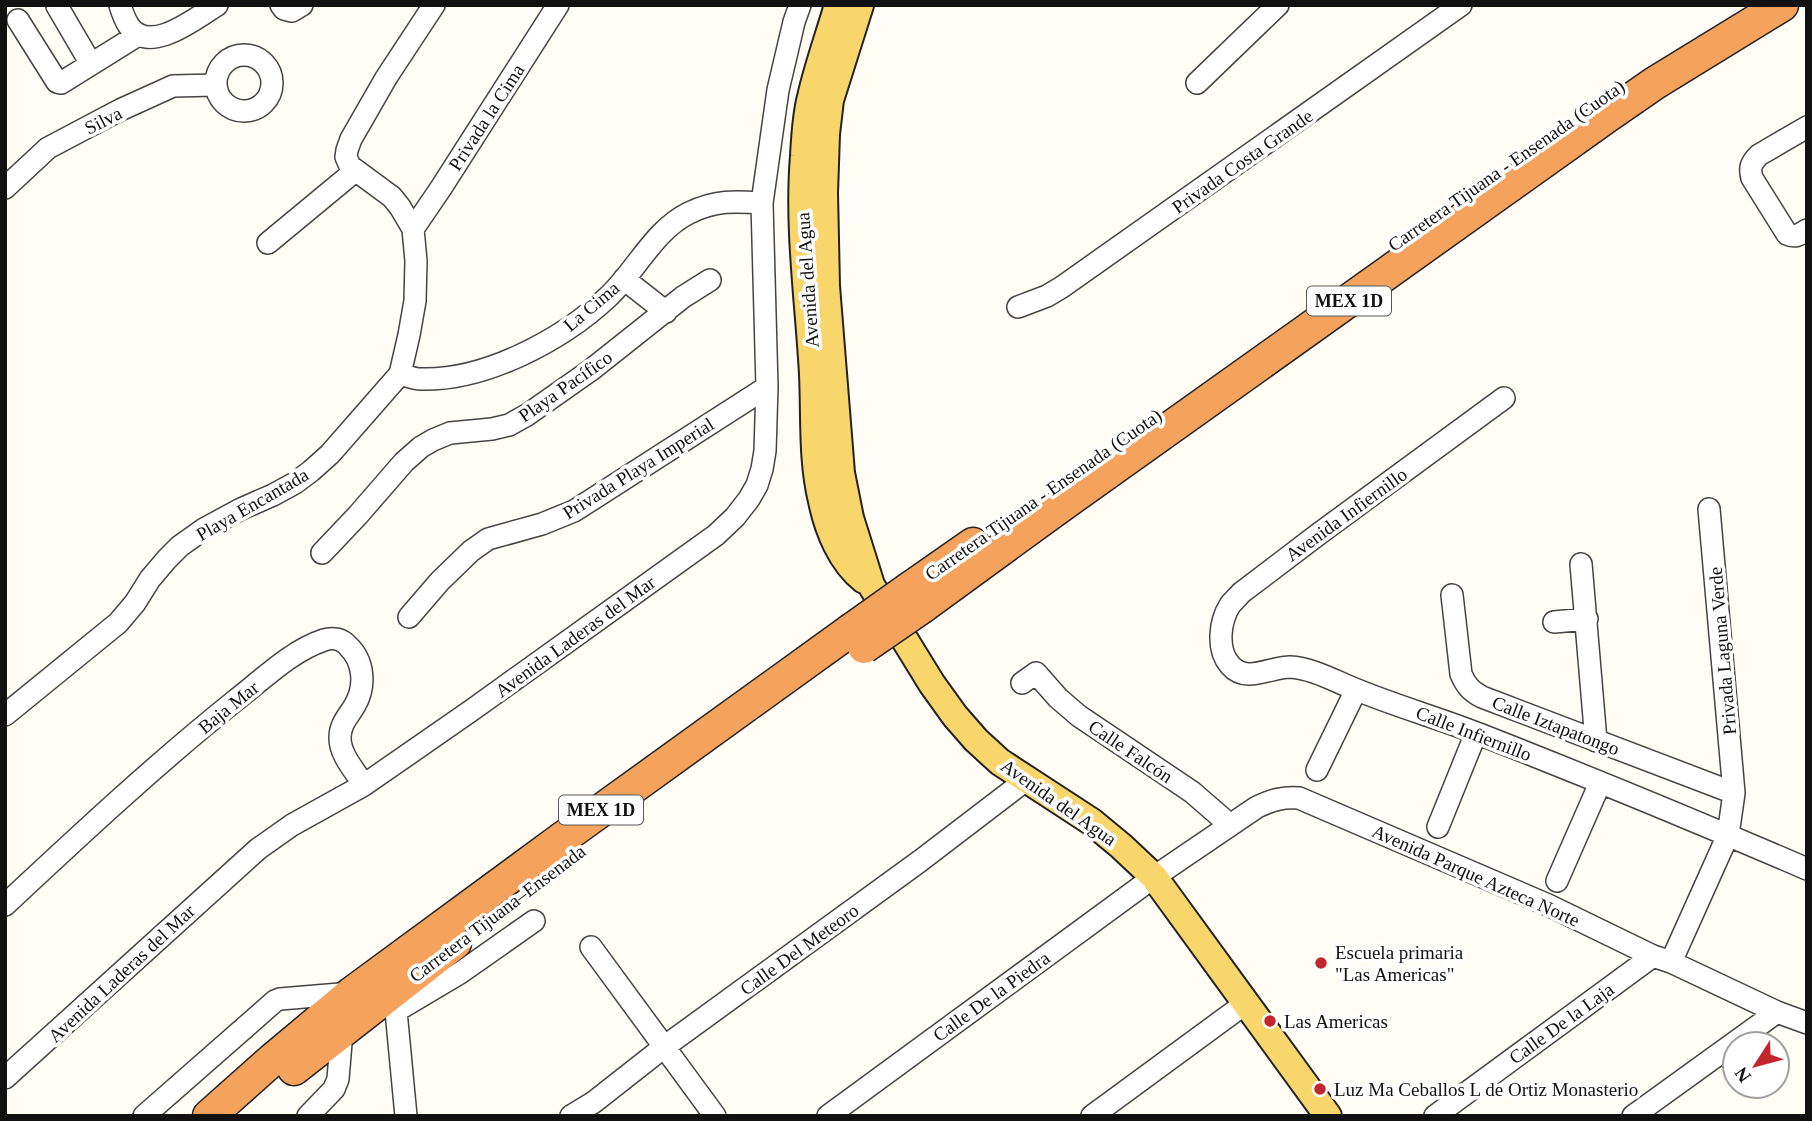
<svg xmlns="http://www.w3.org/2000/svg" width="1812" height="1121" font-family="'Times New Roman',serif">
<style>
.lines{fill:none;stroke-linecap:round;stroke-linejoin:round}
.minor-casing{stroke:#444;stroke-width:24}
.major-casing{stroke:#222;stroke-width:30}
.highway-casing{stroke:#222;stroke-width:35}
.minor{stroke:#fff;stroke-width:21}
.major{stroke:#f9d66b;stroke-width:26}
.highway{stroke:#f5a25d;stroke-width:32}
.highway-bridge-casing{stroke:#222;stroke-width:35;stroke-linecap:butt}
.highway-bridge{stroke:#f5a25d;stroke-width:32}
.poi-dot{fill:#c4262e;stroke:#fff;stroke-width:2.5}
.labels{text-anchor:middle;stroke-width:7;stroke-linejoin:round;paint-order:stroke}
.shield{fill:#fff;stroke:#585858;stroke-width:2}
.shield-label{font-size:18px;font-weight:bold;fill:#111}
.street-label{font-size:19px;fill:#111;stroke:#fff}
.poi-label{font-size:19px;fill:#111;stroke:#fff;text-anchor:start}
</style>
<rect width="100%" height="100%" fill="#fffdf5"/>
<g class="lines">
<g class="minor-casing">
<path id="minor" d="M120,5C122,12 125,20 129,26C149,56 196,18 217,5
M281,5L284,9L292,11L302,5
M57,6L91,64
M18,20L57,82L61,83L138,35
M216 83a28 28 0 1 1 56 0a28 28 0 1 1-56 0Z
M1197,83L1278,5
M1807,127L1759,155C1751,163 1749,168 1752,178L1787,234C1795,238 1799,235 1807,230
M5,188L48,148L120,110L173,86L216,85
M413,229L441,188L558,5
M268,243L355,171
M624,279L666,312
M1018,307L1047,296L1062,287L1461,5
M400,374C407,376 414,379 421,379C485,381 562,340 608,297C636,271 654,230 689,213C715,200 735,201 762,203
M1504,398L1320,533L1241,593C1238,597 1233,601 1230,605C1220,621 1216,649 1230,665C1246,684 1270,667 1290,667C1310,668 1331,679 1350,687C1392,705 1436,717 1479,734C1589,777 1698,822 1807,869
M322,553L358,515L404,462L421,447L433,440L450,433L492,429L509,425L527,415L591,370L683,297L710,280
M1581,564L1596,741
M1452,595L1461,674C1466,686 1471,691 1482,697L1734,793
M409,617L440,581L471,551L488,539L542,524L574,511L767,387
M1554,622L1587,619
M1022,683L1036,673L1058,698L1079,716L1192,792L1230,825
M5,715L118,623L135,603L150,579L167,559L180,546L204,529L241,509L273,495L295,483L311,471L330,454L400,374L409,335L415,301L416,261L413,229L400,207L392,197L350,166L346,157L347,150L351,139L386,78L434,5
M1317,770L1356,690
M1438,827L1476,733
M1557,881L1600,783
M5,905C80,835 156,764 236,700C263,679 291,651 324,640C333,637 342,639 348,646C364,661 366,686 355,705C349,716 340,723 340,738C340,755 355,771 364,785
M591,947L715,1116
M1671,962L1728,835L1734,793L1709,509
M5,1078L258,849L292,825L364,785L472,710L716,535L735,517L749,499L757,485L762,469L765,451L767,387L762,203L778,90L794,22L800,5
M144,1116L275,1001L280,999L352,993
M308,1116L334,1089L338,1079L342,1031
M406,1116L396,1011L460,973L534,921
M571,1116L594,1102L664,1047L920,861L1026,780
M828,1116L1154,877L1257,807C1272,800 1282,797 1299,798L1548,905L1653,956L1671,962L1777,1012L1807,1023
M1092,1116L1246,1003
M1435,1116L1653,956
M1633,1116L1777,1012"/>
</g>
<g class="major-casing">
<path id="major" d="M838,5C829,36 818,66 811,97C806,116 805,137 804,156C798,228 809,302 813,374C815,417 812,460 822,501C828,530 841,562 864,580
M860,5L830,100L826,134L824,193L826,286L841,473L850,518L871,585L932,684L955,716L976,740L1000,762L1092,822L1121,846L1154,877L1328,1116"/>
</g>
<g class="highway-casing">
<path id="highway" d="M910,588L973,544
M922,607L1055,510L1606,117L1655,83L1782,5
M294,1069L455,943
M209,1116L272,1060L352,993L560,840L851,630"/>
</g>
<use href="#minor" class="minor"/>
<use href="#major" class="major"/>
<use href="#highway" class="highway"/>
<g class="highway-bridge-casing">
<path id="highway-bridge" d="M851,630L910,588
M864,647L922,607"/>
</g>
<use href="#highway-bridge" class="highway-bridge"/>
</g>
<g class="poi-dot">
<circle cx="1321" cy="963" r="7"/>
<circle cx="1270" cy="1021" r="7"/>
<circle cx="1320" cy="1089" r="7"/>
</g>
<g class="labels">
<g class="shield">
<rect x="1307" y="286.5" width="84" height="29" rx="5"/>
<rect x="559" y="795.5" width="84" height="29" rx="5"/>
</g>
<g class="shield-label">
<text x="1349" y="307">MEX 1D</text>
<text x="601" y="816">MEX 1D</text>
</g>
<g class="street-label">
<text transform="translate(486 117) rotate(-57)" y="7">Privada la Cima</text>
<text transform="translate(103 120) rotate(-27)" y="7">Silva</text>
<text transform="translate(1242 161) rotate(-35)" y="7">Privada Costa Grande</text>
<text transform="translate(1506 165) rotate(-35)" y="7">Carretera Tijuana - Ensenada (Cuota)</text>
<text transform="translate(807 280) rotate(-94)" y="7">Avenida del Agua</text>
<text transform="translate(591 306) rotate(-40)" y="7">La Cima</text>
<text transform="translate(565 386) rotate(-35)" y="7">Playa Pacífico</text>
<text transform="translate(638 468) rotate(-32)" y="7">Privada Playa Imperial</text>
<text transform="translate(1043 494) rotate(-35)" y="7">Carretera Tijuana - Ensenada (Cuota)</text>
<text transform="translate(252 504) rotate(-30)" y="7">Playa Encantada</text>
<text transform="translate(1346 514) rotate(-36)" y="7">Avenida Infiernillo</text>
<text transform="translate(575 636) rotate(-36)" y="7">Avenida Laderas del Mar</text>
<text transform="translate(1722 651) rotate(-95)" y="7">Privada Laguna Verde</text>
<text transform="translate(228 707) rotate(-39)" y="7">Baja Mar</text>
<text transform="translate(1556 725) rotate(21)" y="7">Calle Iztapatongo</text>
<text transform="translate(1474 733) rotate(21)" y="7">Calle Infiernillo</text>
<text transform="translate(1131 751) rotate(34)" y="7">Calle Falcón</text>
<text transform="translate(1059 802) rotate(35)" y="7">Avenida del Agua</text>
<text transform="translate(1476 875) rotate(24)" y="7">Avenida Parque Azteca Norte</text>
<text transform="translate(497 913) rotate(-37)" y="7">Carretera Tijuana–Ensenada</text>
<text transform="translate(799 949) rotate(-36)" y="7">Calle Del Meteoro</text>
<text transform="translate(121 973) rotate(-43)" y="7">Avenida Laderas del Mar</text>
<text transform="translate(991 996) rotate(-36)" y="7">Calle De la Piedra</text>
<text transform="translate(1561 1023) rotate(-36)" y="7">Calle De la Laja</text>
</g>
<g class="poi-label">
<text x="1335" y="959">Escuela primaria<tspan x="1335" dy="22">"Las Americas"</tspan></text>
<text x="1284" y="1028">Las Americas</text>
<text x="1334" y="1096">Luz Ma Ceballos L de Ortiz Monasterio</text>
</g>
</g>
<rect width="1812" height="1121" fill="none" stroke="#111111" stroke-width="14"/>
<g transform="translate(1756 1065) rotate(234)"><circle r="33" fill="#ffffff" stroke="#a0a0a0" stroke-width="2"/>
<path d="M0-5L12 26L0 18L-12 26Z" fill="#c4262e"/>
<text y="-10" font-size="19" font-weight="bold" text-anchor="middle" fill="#111111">N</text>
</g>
</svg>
